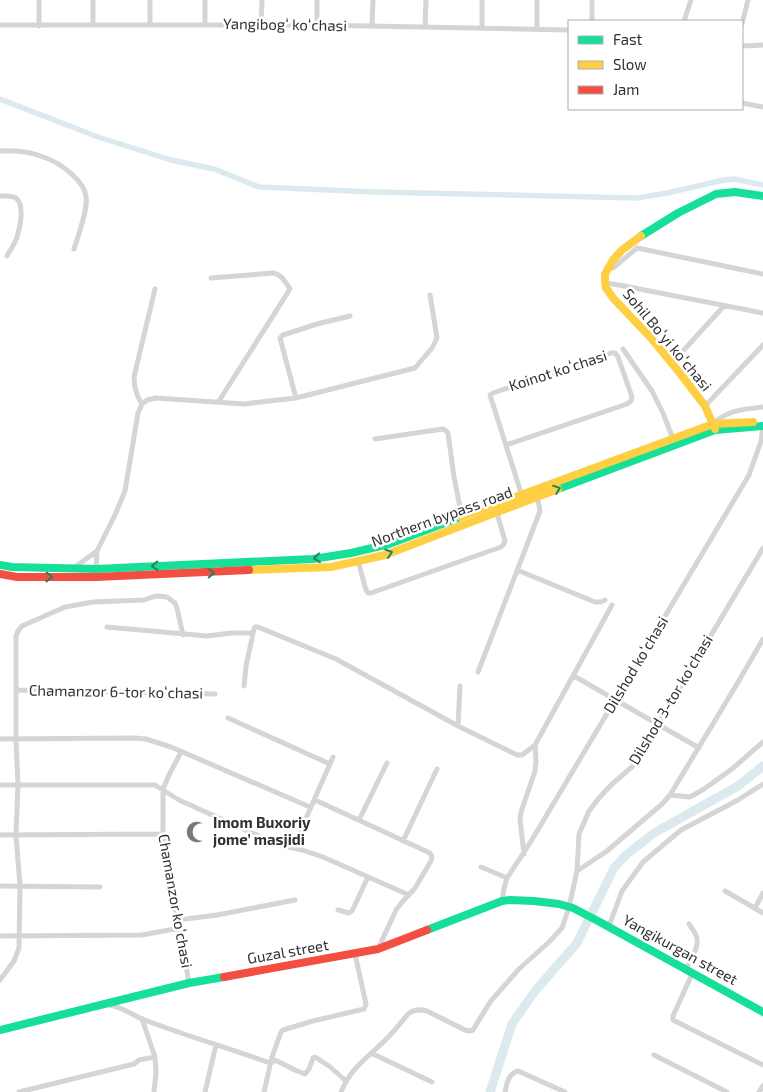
<svg xmlns="http://www.w3.org/2000/svg" width="763" height="1092" font-family="'Exo 2',sans-serif">
<style>
.lines{fill:none;stroke-linecap:round;stroke-linejoin:round}
.canal{stroke:#dce9ee;stroke-width:5.5}
.river{stroke:#dce9ee;stroke-width:9}
.street{stroke:#d5d5d5;stroke-width:5}
.fast{stroke:#16e098;stroke-width:8}
.slow{stroke:#ffcf43;stroke-width:8}
.jam{stroke:#f24e42;stroke-width:8}
.oneway{stroke:#25805f}
.labels{text-anchor:middle;stroke-width:5;stroke-linejoin:round;paint-order:stroke}
.street-label{font-size:15px;fill:#313131;stroke:#fff}
.poi-label{font-size:15px;font-weight:bold;fill:#313131;stroke:#fff;text-anchor:start}
</style>
<rect width="100%" height="100%" fill="#fff"/>
<g class="lines">
<path class="canal" d="M0,99L98,137L171,160L214,169L259,187L375,192L637,198L667,193L724,180L734,179L763,185"/>
<path class="river" d="M490,1092L512,1024L535,991L577,943L614,868L626,855L654,833L738,786L763,766"/>
<path class="street" d="M150,0V25
M592,21V0
M684,21L691,0
M205,24V0
M261,24L262,0
M742,24L748,0
M0,25H317L569,30
M93,25V0
M317,25V0
M39,26V0
M372,26L373,0
M425,27L426,0
M482,28V0
M537,29V0
M742,46L763,45
M742,103L763,107
M0,151C15,150 32,152 46,158C60,163 85,181 86,197C88,210 78,236 74,249
M0,196C5,196 11,195 16,198C25,205 20,228 17,237C15,244 10,250 7,256
M607,268H613L637,248L763,274
M211,278L274,273C282,275 285,282 290,289L219,401
M605,283L619,285L763,313
M623,349L652,391L663,413L673,439
M671,364L724,306
M296,398L280,338L283,335L317,324L350,316
M142,404C136,395 134,388 134,377L155,289
M705,406L763,345
M715,422C729,410 745,409 763,407
M375,439L443,429L445,430L448,433L454,477L462,517
M506,445L627,404L631,401L632,397L618,357L615,353H611L493,393L490,395L522,496
M358,561L366,590L368,593H371L501,547L504,544L505,541L497,513
M75,567L97,551
M96,570L97,551L115,515L125,491L138,413L142,404L147,400L156,398L244,404L296,398L415,368L432,348L437,338L430,295
M517,570L595,602H601L605,600
M107,627L207,636L232,633H253
M763,639L737,684L670,795L690,797L704,789L732,769L763,742
M478,672L540,511L539,505L537,497
M574,676L699,748
M244,686L246,666L254,629L255,627H258L336,659L458,726L517,755H522L535,745L612,605
M17,690L215,694
M228,718L330,764
M458,726L460,686
M0,739L135,738L146,739L171,747L310,807
M181,752L170,773L163,789V834L165,862L178,920L189,983
M0,785H155L179,800L279,845L302,850L323,857L409,895
M315,800L430,853L432,857L431,861L415,888L403,901L396,910L378,949
M359,820L387,763
M0,835L163,834
M403,841L437,769
M293,848L333,757
M524,854L520,819L521,812L535,771L536,761L535,745
M481,867L507,878
M577,871L607,851L662,804L670,795
M0,886L100,887
M725,891L763,913
M502,901L504,888L507,878L530,843L749,475L761,441L763,426
M755,908L763,893
M338,910L349,913L352,911L368,877
M178,920L217,915L295,900
M609,926L622,891L643,862L681,830L738,800L763,784
M0,936L142,935L180,928
M685,970C690,960 701,946 696,935C694,931 691,927 689,924
M692,974L673,1016V1020L763,1065
M0,980L14,961L19,948L20,886L16,835L18,785L16,740V636L18,631L22,626L65,607L93,602L144,600L152,597L158,596L167,597L175,603L177,608L183,635
M109,1005C121,1006 133,1016 145,1020C186,1036 229,1048 270,1063
M142,1019L155,1057L156,1072L154,1092
M371,1053L432,1082
M654,1055L727,1092
M271,1063L275,1060L295,1070L305,1074L309,1069L313,1058L315,1057L329,1066L346,1081
M19,1092L134,1064L139,1060L155,1057
M205,1092L216,1045
M264,1092L272,1057L281,1032L283,1030L313,1021L364,1009L366,1004L355,954
M341,1092C350,1070 362,1062 379,1046C390,1037 399,1025 408,1014C414,1009 420,1009 427,1011L465,1030L469,1031L473,1030L490,1002L519,969L549,942L562,928L569,907L577,871L579,834L589,811L599,798L611,785L633,766L763,548
M505,1092C507,1083 508,1074 518,1071L565,1092
M759,1092L763,1086"/>
<path class="fast" d="M641,236L678,213L716,194L735,192L763,196
M558,489L715,430L763,426
M0,565L12,567L96,569L313,559L351,553L389,544L461,517
M427,930L502,901L510,900L534,901L559,904L573,908L598,921L763,1012
M0,1030L189,983L224,977"/>
<path class="slow" d="M641,236L622,250L613,260L605,274V281L606,288L613,298L651,338L679,372L705,406L715,429
M461,517L713,424L753,422
M249,570L331,567L385,555L558,489"/>
<path class="jam" d="M0,574L17,577H96L249,570
M224,977L378,949L427,930"/>
</g>
<defs><path id="oneway-chevron" d="M-2-3.5L2.5 0L-2 3.5" fill="none" stroke-width="1.6" stroke-linecap="round" stroke-linejoin="round" transform="scale(1.25)"/></defs>
<g class="oneway">
<use href="#oneway-chevron" transform="translate(557 489) rotate(-21)"/>
<use href="#oneway-chevron" transform="translate(389 553) rotate(-18)"/>
<use href="#oneway-chevron" transform="translate(317 558) rotate(174)"/>
<use href="#oneway-chevron" transform="translate(155 566) rotate(177)"/>
<use href="#oneway-chevron" transform="translate(211 573) rotate(-2)"/>
<use href="#oneway-chevron" transform="translate(49 577) rotate(1)"/>
</g>
<defs>
<g id="mosque-bare" transform="scale(1.725)"><path d="M3.5-4.9A6 6 0 1 0 3.5 4.9A5 5 0 1 1 3.5-4.9Z" fill="#797979" stroke="#fff" stroke-width="2.5" paint-order="stroke"/></g>
</defs>
<g fill-rule="evenodd">
<use href="#mosque-bare" x="197" y="832"/>
</g>
<g class="labels">
<g class="street-label">
<text transform="translate(285 25) rotate(1)" y="5">Yangibogʻ koʻchasi</text>
<text transform="translate(667 340) rotate(50)" y="5">Sohil Boʻyi koʻchasi</text>
<text transform="translate(558 371) rotate(-18)" y="5">Koinot koʻchasi</text>
<text transform="translate(442 517) rotate(-20)" y="5">Northern bypass road</text>
<text transform="translate(636 665) rotate(-59)" y="5">Dilshod koʻchasi</text>
<text transform="translate(116 692) rotate(1)" y="5">Chamanzor 6-tor koʻchasi</text>
<text transform="translate(671 700) rotate(-59)" y="5">Dilshod 3-tor koʻchasi</text>
<text transform="translate(175 901) rotate(80)" y="5">Chamanzor koʻchasi</text>
<text transform="translate(680 950) rotate(29)" y="5">Yangikurgan street</text>
<text transform="translate(288 952) rotate(-10)" y="5">Guzal street</text>
</g>
<g class="poi-label">
<text x="213" y="828">Imom Buxoriy<tspan x="213" dy="17">jome’ masjidi</tspan></text>
</g>
</g>
<rect x="568" y="20" width="175" height="90" fill="#ffffff" stroke="#adadad"/>
<rect x="578" y="36" width="25" height="8" fill="#16e098" stroke="#adadad"/>
<text x="613" y="45" font-size="15" fill="#313131">Fast</text>
<rect x="578" y="61" width="25" height="8" fill="#ffcf43" stroke="#adadad"/>
<text x="613" y="70" font-size="15" fill="#313131">Slow</text>
<rect x="578" y="86" width="25" height="8" fill="#f24e42" stroke="#adadad"/>
<text x="613" y="95" font-size="15" fill="#313131">Jam</text>
</svg>
